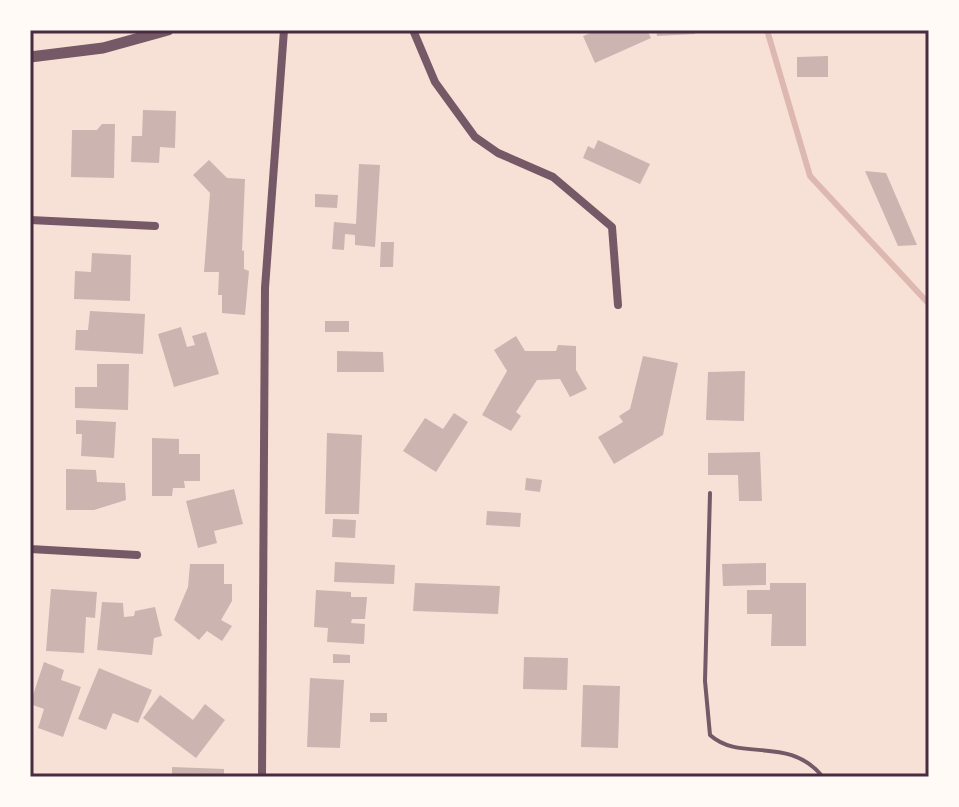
<svg xmlns="http://www.w3.org/2000/svg" width="959" height="807" font-family="'Times New Roman',serif">
<style>
.lines{fill:none;stroke-linecap:round;stroke-linejoin:round}
.stream{stroke:#dcb8b0;stroke-width:6}
.building{fill:#ccb4b1}
.service{stroke:#755966;stroke-width:4}
.minor{stroke:#755966;stroke-width:8}
.tertiary{stroke:#755966;stroke-width:11}
.neatline{fill:none;stroke:#4a2c40;stroke-width:3}
</style>
<rect width="100%" height="100%" fill="#f7e1d7"/>
<g class="lines">
<path class="stream" d="M767,30L810,176L929,304"/>
</g>
<path class="building" d="M598,30H647L651,38L595,63L583,36Z
M656,30H695V34L657,36Z
M828,56V77H797V57Z
M143,110L176,111L175,148L160,147L159,163L131,162L132,136H142Z
M102,124H115L114,178L71,177L72,130H97Z
M598,140L650,164L640,184L583,158L588,146L594,149Z
M209,160L227,178L245,179L242,251L244,250V269L249,271L245,315L222,313V295H218L219,272H204L210,193L193,175Z
M359,164L380,165L375,247L355,245V235L345,234L344,250L332,249L334,222L356,224Z
M865,171L886,173L917,245L898,246Z
M315,194L338,195L337,208L315,207Z
M381,242H394L393,267H380Z
M92,253L131,255L130,301L74,299L75,271L91,272Z
M90,311L145,314L143,354L75,350L76,330H88Z
M325,321H349V332H325Z
M181,327L187,347L195,345L192,336L206,332L219,374L174,387L158,334Z
M516,336L525,351H556L558,345L576,346V370L587,389L570,397L560,379L537,380L516,412L521,416L511,431L482,415L507,371L494,350Z
M337,351L383,352L384,372H337Z
M643,356L678,363L663,435L614,464L598,437L623,422L619,416L630,409Z
M97,364H129L128,410L75,408V387H97Z
M745,371L744,421L706,420L708,372Z
M454,413L468,422L436,472L403,451L425,418L443,429Z
M76,420L116,422L114,458L81,456L82,434H76Z
M327,433L362,435L359,514H325Z
M152,438L179,439V454H200V481H184L185,488H173L172,496H152Z
M760,452L762,501H739L738,475H708V453Z
M66,469L96,470L97,482L125,483L126,500L94,510H66Z
M526,478L542,480L540,492L525,490Z
M234,489L243,524L214,531L217,543L198,548L186,501Z
M487,511L521,513L520,527L486,525Z
M333,519L356,520L355,538L332,537Z
M335,562L395,565L394,584L334,582Z
M766,563V585L723,586L722,564Z
M190,564H224V584H232V601L221,620L232,626L222,641L207,631L199,640L174,620L188,587Z
M415,583L500,586L498,614L413,611Z
M770,583H806V646H771L772,614H747V590H770Z
M51,589L97,592L95,618L86,617L84,653L46,651Z
M316,590L351,592V597H367L365,619H352L351,623L365,624L364,644L327,642L328,628L314,627Z
M102,602L123,603L124,617L134,616L135,611L155,607L162,636L154,638L152,655L97,650Z
M333,654L350,655V663H333Z
M524,657L568,658L567,690L523,689Z
M44,662L64,670L61,680L81,687L63,737L38,728L44,709L30,704Z
M99,668L152,690L138,723L113,713L106,730L78,719Z
M310,678L344,680L340,748L307,747Z
M583,685L620,686L618,748L581,747Z
M160,695L193,720L205,704L225,720L196,758L143,718Z
M370,713H387V722H370Z
M172,767L224,769V777H172Z"/>
<g class="lines">
<path class="service" d="M710,493L705,681L710,735C741,763 788,734 823,777
M264,777H294"/>
<path class="minor" d="M413,30L435,82L475,137L498,153L553,177L612,227L618,305
M30,220L155,226
M30,549L137,555
M262,777L265,288L284,30"/>
<path class="tertiary" d="M30,57L103,48L168,30"/>
</g>
<rect width="959" height="807" fill="none" stroke="#fffaf5" stroke-width="64"/>
<rect x="32" y="32" width="895" height="743" class="neatline"/>
</svg>
